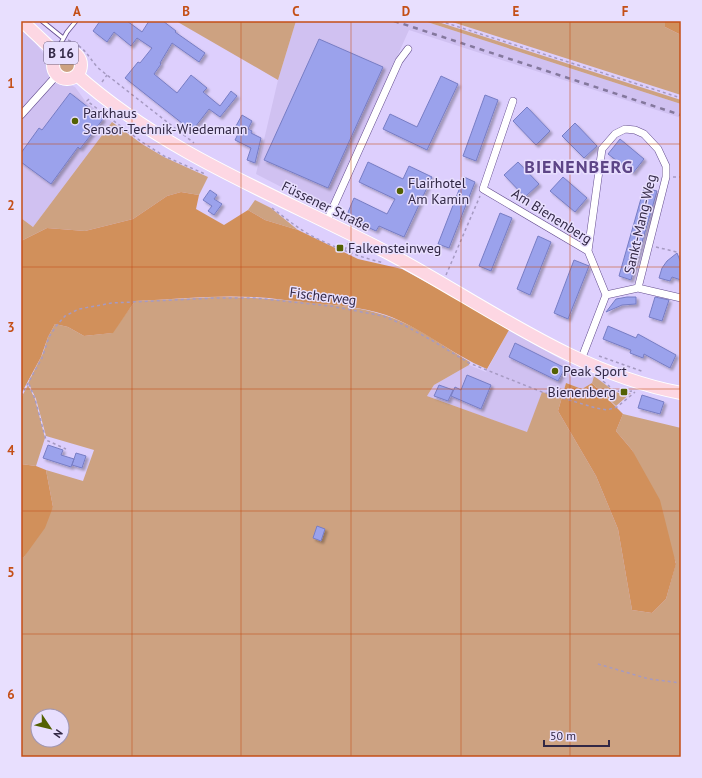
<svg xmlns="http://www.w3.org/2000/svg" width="702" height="778" font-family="'PT Sans',sans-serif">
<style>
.built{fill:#d0c1f1}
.green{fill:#cda281;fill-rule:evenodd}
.forest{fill:#d1905b}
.building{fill:#9ba2ec;stroke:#777dc4;filter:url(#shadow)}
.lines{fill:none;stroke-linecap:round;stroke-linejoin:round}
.lane-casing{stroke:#644d8f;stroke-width:5}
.street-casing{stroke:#644d8f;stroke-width:8}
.primary-casing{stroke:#fff;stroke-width:14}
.path{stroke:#a69ac2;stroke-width:1.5;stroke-dasharray:3 3;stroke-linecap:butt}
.lane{stroke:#fff;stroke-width:3.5}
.street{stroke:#fff;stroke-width:7}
.primary{stroke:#fdd7e3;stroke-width:12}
.rail{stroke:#84789d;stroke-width:2.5;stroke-dasharray:5 5;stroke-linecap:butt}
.grid{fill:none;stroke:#c44f17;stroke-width:1;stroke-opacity:0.55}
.poi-dot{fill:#536102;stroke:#e8dffe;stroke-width:1.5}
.labels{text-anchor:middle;stroke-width:3;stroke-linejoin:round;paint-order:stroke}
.shield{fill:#e8dffe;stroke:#695f7c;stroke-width:1}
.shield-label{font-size:13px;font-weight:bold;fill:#322845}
.poi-label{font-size:14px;fill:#322845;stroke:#e8dffe;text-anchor:start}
.street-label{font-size:14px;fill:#322845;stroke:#e8dffe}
.district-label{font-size:18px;font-weight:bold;letter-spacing:1px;fill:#5d4587;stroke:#e8dffe}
.neatline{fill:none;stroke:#c44f17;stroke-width:1.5}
.grid-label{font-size:13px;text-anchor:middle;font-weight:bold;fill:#c44f17}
</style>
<defs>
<filter id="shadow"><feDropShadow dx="2.5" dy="2.5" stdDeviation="1" flood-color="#0004"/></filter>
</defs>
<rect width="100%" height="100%" fill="#ddcffd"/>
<path class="built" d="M296,21H424L681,104V118L409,30L328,211L256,174L278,80Z
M21,27L29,34L48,60L50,77L60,85H71L75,87L86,102L112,122L33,227L21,218Z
M509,330L576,368L594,376L592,383L582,389L566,383L562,397L542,392L528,433L427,396L434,385L469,365L486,372Z"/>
<path class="green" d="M176,21H296L278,80Z
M424,21H435L681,100V104Z
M449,21H665V27L681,35V95Z
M58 66a8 8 0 1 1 16 0a8 8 0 1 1-16 0Z
M112,122L142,144L164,157L208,177L199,195L181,192L167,196L133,219L85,231L47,228L21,241V218L33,227Z
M255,200L271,208L298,230L265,220L248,210Z
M216,297C246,297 275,299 304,302C337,305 372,308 402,322C427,333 447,349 470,362L469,365L434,385L427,396L527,432L542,392L562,397L558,411L596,476L618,529L632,610L652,613L666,599L676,563L632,450L616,431L623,414L681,428V757H21V557H24L53,507L46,470L83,481L94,450L46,436L36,399L29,384L28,383L43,353L48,337L55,324L68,327L84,336L112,333L135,301ZM38,716H62V740H38Z
M594,376L614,391L621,394L631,393L616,406L592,383Z
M28,385L35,399L45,438L36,466L21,464V398Z"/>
<path class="forest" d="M665,21H681V35L665,27Z
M181,192L199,195L196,209L224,225L248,210L265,220L298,230L358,259L402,269L448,294L509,330L487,369C451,354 422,328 386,315C362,307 335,305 311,303C292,301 273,298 254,297C214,295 175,299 135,301L113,333L84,336L68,327L55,324L48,337L41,357L21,394V241L47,228L85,231L133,219L167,196Z
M566,383L582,389L592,383L623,414L616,431L632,450L660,500L676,564L666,599L652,613L632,610L618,529L596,476L558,411Z
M21,464L36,466L46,470L53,507L45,528L24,557H21Z"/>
<path class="building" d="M100,21H127L142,32L149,21H163L176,31L175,32L205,53L199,62L172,43L160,63L161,64L154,74L177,93L191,75L207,88L203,92L220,106L231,91L237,96L220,117L209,109L192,131L125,78L138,62L140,63L152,48L137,38L131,46L114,32L107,42L93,31Z
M319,39L383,67L328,188L264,160Z
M441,76L458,84L427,150L383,129L390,114L417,127Z
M70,93L103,119L80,149L78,147L51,184L21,162V153L39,128L42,130Z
M485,95L498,100L476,161L463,156Z
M527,107L550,131L536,145L513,121Z
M242,115L252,121L248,129L252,131L251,133L261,138L255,163L247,160L251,148L235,140L241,128L236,126Z
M575,123L597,146L584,158L562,136Z
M620,139L644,159L633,173L608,154Z
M368,162L403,179L409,166L432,177L404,237L379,226L376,231L346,217L354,198L387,214L395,199L359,182Z
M518,162L539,184L525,197L504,175Z
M464,177L475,182L449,248L438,244Z
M563,177L587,198L575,212L550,191Z
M644,188L657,191L631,280L619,276Z
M210,190L217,195L214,199L222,204L214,215L208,211L212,206L203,200Z
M500,213L512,218L491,271L479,266Z
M538,236L551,242L530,295L517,289Z
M677,253L681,263V280L672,277L670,281L659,278L662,268L667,261Z
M574,260L589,266L568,319L554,313Z
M627,297H636V304L622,305L606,312L616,299Z
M655,297L669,300L662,321L649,317Z
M608,326L636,338L638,334L676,355L670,368L644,354L643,358L630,353L631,350L603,339Z
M515,343L565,368L558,381L509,357Z
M467,375L491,385L481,409L451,396L455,387L461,390Z
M439,385L453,390L448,401L434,396Z
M642,395L664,402L660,414L638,408Z
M48,445L63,450L61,455L74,459L71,467L43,458Z
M76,453L86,456L82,468L72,465Z
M317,526L325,529L321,541L313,538Z"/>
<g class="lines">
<g class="lane-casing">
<path id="lane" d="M42,21L63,38
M68,51L61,43L67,32L76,21"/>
</g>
<g class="street-casing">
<path id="street" d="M513,101L483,189L588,251L606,295L581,360
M21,115L57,75
M326,223L399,61L408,49
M588,251L602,149L615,134L625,129L635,130L644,134L658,149L666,166V177L638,288
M606,295L638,288L681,298"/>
</g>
<g class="primary-casing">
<path id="primary" d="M22,21L58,55
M53 65a14 14 0 1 1 28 0a14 14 0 1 1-28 0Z
M77,75C168,156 284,198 390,254C484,304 574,373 681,393"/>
</g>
<path class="path" d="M440,21L681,98
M68,40C85,47 87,55 98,68L194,143
M102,82L107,75
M89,99L87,101L142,142L164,156L205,174
M673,177H681
M272,208C284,217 296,227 310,235C333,247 359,257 384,263
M656,247L681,253
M345,250L348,243
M446,275L480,196
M599,356L644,372
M603,381C614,391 618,393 632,391
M29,384L35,399L46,440L66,449
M21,396L42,358L49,337L57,325L65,316L79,309L112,303L216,298H255L330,306L383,316L402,324L433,341L469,363L542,392L596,408L607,410L617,407L635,392
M598,664L649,679L681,683"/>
<use href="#lane" class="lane"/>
<use href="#street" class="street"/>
<use href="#primary" class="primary"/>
<path class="rail" d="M394,21L681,115"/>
</g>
<path class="grid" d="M132,21V757M241,21V757M351,21V757M461,21V757M570,21V757M21,144H681M21,267H681M21,389H681M21,511H681M21,634H681"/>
<g class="poi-dot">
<circle cx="75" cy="121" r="4"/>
<circle cx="400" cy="191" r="4"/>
<rect x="336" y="244" width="8" height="8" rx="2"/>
<circle cx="555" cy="371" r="4"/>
<rect x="620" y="388" width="8" height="8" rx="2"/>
</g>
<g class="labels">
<rect class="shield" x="44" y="42" width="34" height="22" rx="3"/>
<g class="shield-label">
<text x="61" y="58">B 16</text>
</g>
<g class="poi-label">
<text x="83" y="118">Parkhaus<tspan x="83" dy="16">Sensor-Technik-Wiedemann</tspan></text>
<text x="408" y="188">Flairhotel<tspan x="408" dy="16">Am Kamin</tspan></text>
<text x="348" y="253">Falkensteinweg</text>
<text x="563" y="376">Peak Sport</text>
<text x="616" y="397" text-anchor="end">Bienenberg</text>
</g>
<g class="street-label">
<text transform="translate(326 206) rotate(26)" y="5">Füssener Straße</text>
<text transform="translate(552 216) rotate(32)" y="5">Am Bienenberg</text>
<text transform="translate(640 224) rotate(-77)" y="5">Sankt-Mang-Weg</text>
<text transform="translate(323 296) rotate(7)" y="5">Fischerweg</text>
</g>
<g class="district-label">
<text x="579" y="173">BIENENBERG</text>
</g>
</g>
<rect width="702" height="778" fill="none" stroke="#e8dffe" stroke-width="44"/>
<g transform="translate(50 728) rotate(125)"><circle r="19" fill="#e8dffe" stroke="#9f96b4"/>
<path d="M0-3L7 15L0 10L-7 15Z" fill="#536102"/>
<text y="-6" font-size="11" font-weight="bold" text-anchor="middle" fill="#322845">N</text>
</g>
<path d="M544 740v6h65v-6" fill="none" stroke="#322845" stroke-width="2"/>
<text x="550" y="740" font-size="12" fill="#322845" stroke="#e8dffe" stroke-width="3" paint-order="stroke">50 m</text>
<rect x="22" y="22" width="658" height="734" class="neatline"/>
<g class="grid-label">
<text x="77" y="16">A</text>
<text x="186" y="16">B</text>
<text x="296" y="16">C</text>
<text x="406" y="16">D</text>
<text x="516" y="16">E</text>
<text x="625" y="16">F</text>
<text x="11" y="88">1</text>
<text x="11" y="210">2</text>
<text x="11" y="332">3</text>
<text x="11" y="455">4</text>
<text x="11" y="577">5</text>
<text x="11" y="699">6</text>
</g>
</svg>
